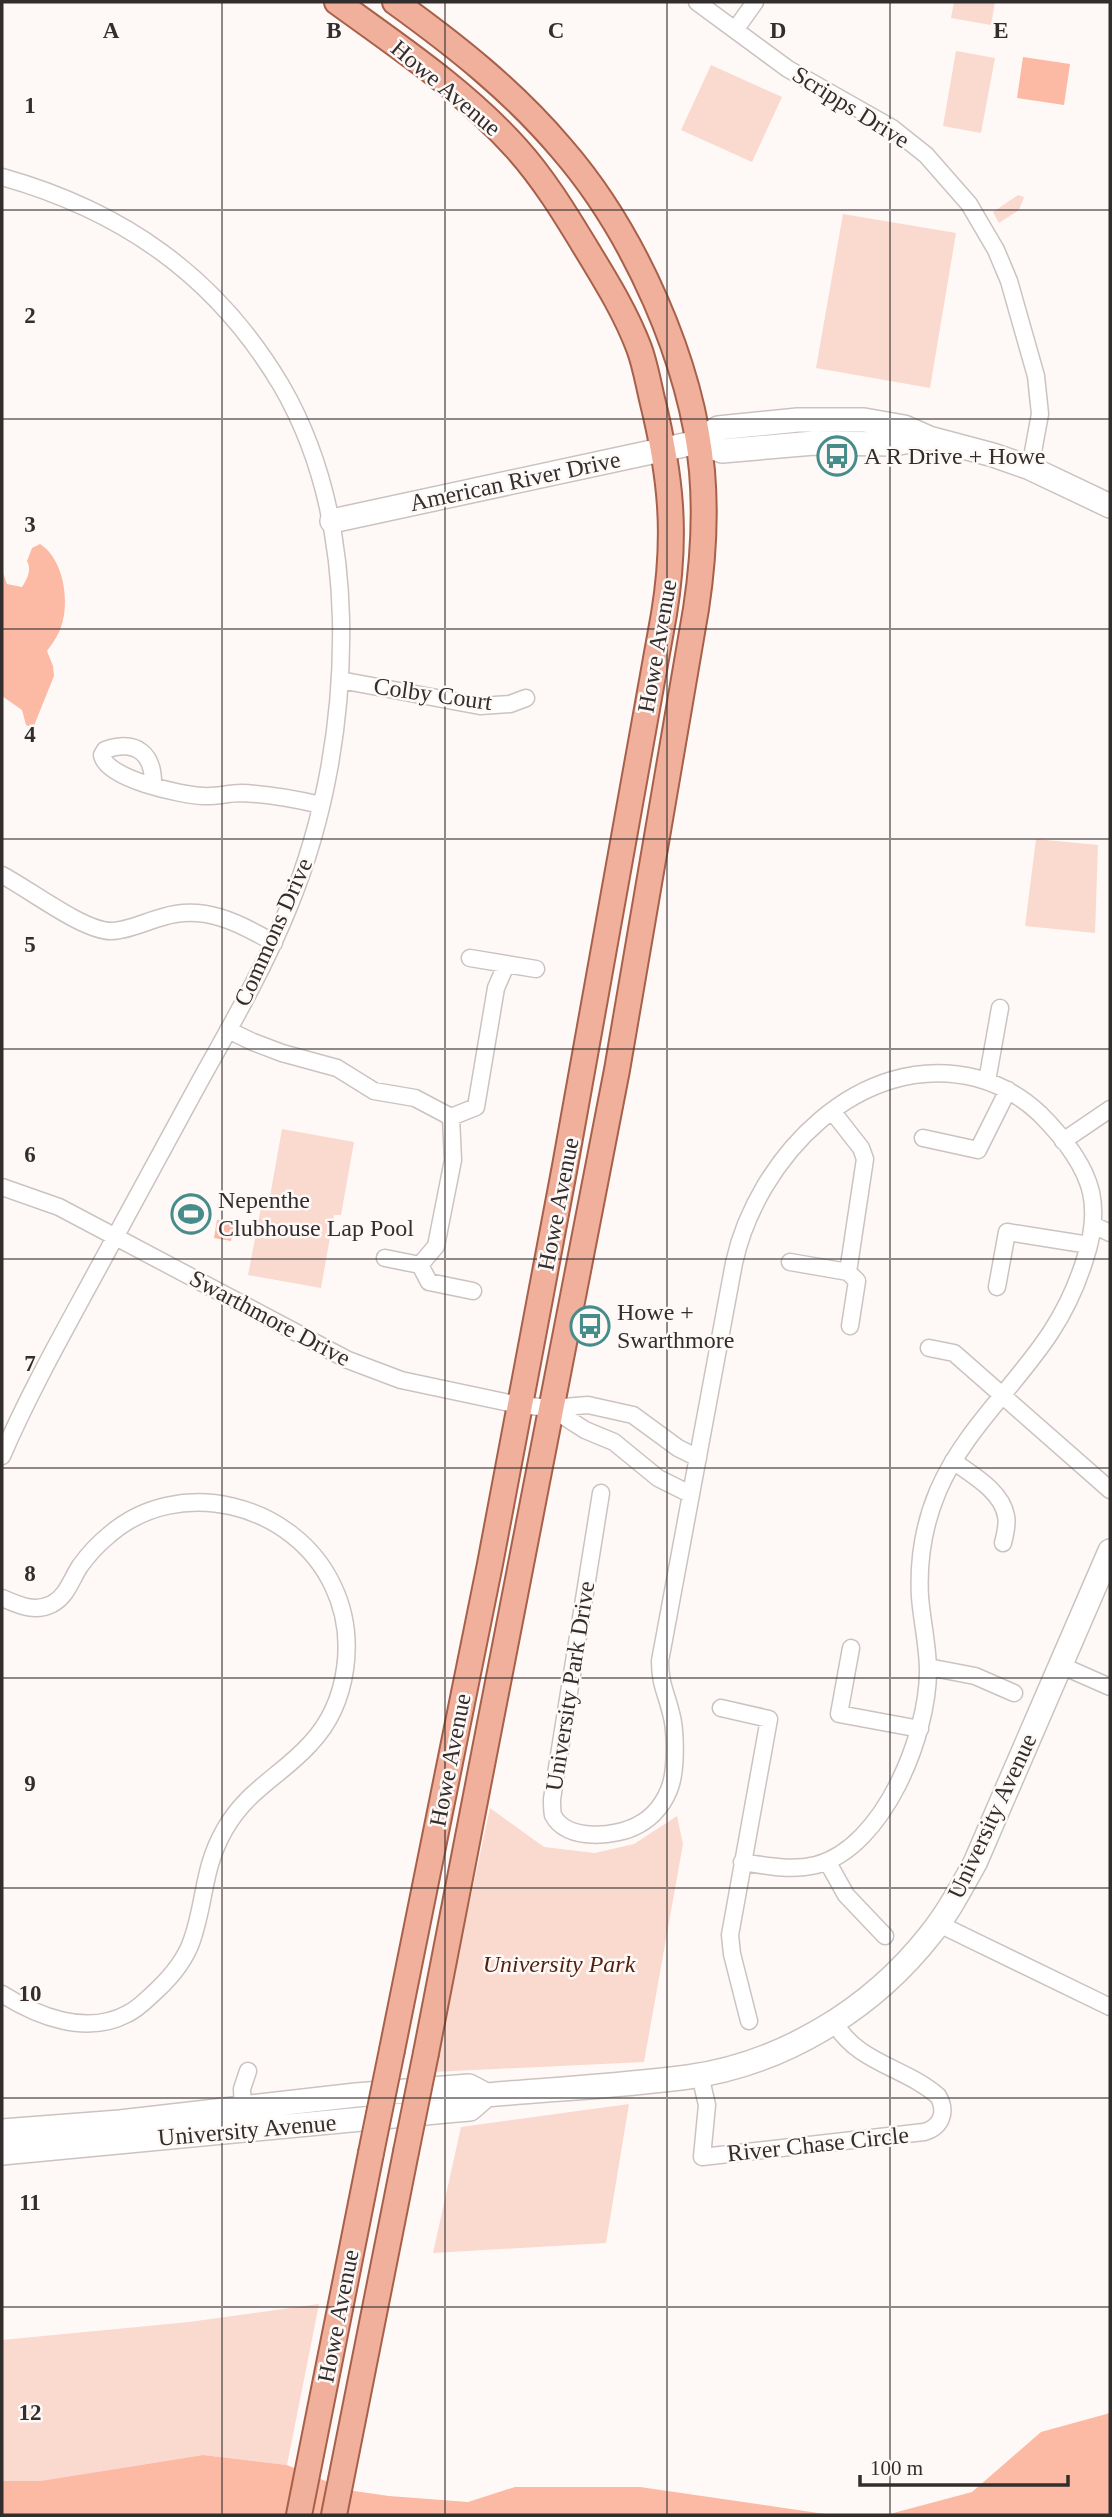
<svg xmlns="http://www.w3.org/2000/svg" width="1112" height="2517" font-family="Georgia,serif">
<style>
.green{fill:#fad9ce}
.water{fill:#fcb9a4}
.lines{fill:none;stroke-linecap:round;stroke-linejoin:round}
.street-casing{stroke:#cbc3c0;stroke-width:19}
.secondary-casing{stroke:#cbc3c0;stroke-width:26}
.primary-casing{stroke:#a7604a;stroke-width:28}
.street{stroke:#fff;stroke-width:16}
.secondary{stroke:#fff;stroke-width:23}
.primary{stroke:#f0b09b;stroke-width:24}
.primary-bridge-casing{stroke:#a7604a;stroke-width:28;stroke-linecap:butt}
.primary-bridge{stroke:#f0b09b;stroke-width:24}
.grid{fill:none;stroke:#312e2d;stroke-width:2;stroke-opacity:0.55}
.labels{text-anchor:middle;stroke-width:5;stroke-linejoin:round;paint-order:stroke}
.street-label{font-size:24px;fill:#312e2d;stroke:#fef9f7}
.poi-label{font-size:24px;fill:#312e2d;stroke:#fef9f7;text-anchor:start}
.park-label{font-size:24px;font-style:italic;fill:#511f0e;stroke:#fef9f7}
.grid-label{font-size:23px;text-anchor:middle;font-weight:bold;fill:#312e2d;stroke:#fef9f7;stroke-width:5;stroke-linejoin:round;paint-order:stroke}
</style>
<rect width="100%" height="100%" fill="#fef9f7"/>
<path class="green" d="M954,2H995L991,25L951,18Z
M956,51L995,58L981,133L943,126Z
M711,65L782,97L752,162L681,130Z
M1018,195L1024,197L1019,210L999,223L993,212Z
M843,214L956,233L930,388L816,368Z
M1036,839L1098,845L1095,933L1025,926Z
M282,1129L354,1142L341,1215H334L321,1288L248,1275L262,1202H269Z
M490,1808L544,1847L595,1853L634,1844L677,1816L683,1844L644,2062L433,2072Z
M629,2104L606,2243L433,2253L461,2127Z
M319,2304L287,2465L203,2455L40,2481H2V2340L189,2322Z"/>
<path class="water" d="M1023,57L1070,64L1064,105L1017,98Z
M40,544C65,560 71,606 59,632C56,639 51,645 47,651L53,666L54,676L33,728L26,725L22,710L2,696V570L7,584L22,587C27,579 32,570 27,561L32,548Z
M188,1193L201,1195L194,1235L181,1233Z
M217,1220L234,1223L231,1241L214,1238Z
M1110,2413V2515H886L972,2492L1041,2432Z
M203,2455L287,2465L347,2490L389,2496L468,2502L515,2487H640L832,2515H2V2481H40Z"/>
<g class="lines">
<g class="street-casing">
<path id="street" d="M697,2L788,69L892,128L926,155L969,204L996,250L1009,281L1036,376L1040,414L1030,468
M735,30L755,2
M2,177C123,211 216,276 281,385C323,457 339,537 341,619C343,717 326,818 288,909C262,973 227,1032 194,1092C159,1157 124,1222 88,1287C58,1342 27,1398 2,1456
M340,680L480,706L510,704L526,698
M153,786C154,754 137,739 105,750L102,755C106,779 181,795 203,796C216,797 228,793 241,793C268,794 295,799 321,805
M2,875C29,889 83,931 111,931C127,931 147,921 163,917C203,904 240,923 274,943
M470,958L536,969
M228,1030L253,1042L282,1053L337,1068L374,1091L415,1098L451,1117L453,1160L436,1246L420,1265L385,1258
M987,1081L1000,1008
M832,1111L861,1148L865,1159L848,1272
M451,1117L476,1107L496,988L506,965
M923,1138L978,1150L1008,1090
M1063,1141L1110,1109
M2,1187L59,1207L348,1360L401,1380L519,1405L551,1408L588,1405L633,1415L678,1448L698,1458
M1093,1225L1110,1233
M790,1262L848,1272L857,1281L850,1326
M420,1265L429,1282L473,1291
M997,1287L1007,1232L1089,1245
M929,1348L954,1353L1110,1490
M551,1408L585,1430L614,1442L658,1478L690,1494
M953,1461C971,1474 1002,1491 1006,1516C1008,1524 1005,1535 1003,1543
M601,1493L552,1799C552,1803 552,1811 553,1815C566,1842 617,1837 638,1825C654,1817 666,1801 671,1784C676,1767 676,1730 671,1713C666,1692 660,1684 660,1661L734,1263C757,1158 860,1049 976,1078C999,1084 1022,1097 1040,1114C1061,1135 1084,1163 1091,1192C1096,1215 1092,1238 1085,1259C1077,1285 1066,1309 1051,1332C1015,1387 964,1430 938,1491C924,1524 918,1561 920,1597C922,1622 928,1646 928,1671C928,1735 884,1847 816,1865C791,1871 767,1866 742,1862
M2,1598C19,1605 34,1613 52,1604C67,1596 71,1580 80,1566C88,1555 98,1544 109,1535C179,1474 294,1503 333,1586C357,1636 349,1703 310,1744C281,1776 248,1789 225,1829C202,1869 206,1900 192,1940C185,1961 171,1977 156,1991C146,2000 138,2009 127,2014C86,2036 37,2016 2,1994
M851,1648L839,1714L920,1729
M1060,1665L1110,1687
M928,1667L975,1676L1014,1693
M721,1708L769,1719L730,1935L732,1954L749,2021
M827,1861L846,1895L885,1936
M939,1924L1110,2007
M700,2075L707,2105L702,2157L924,2132C942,2127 947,2111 938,2096C905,2067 857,2063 834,2022
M243,2109L242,2089L248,2071"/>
</g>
<g class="secondary-casing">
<path id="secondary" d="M698,442L722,451L814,443L893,444L929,438
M332,521L698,442L718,428L798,420H864L904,427L929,438L993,455L1030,468L1110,506
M2,2131L120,2122L356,2095L469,2086L486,2095C553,2089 621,2086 688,2077C782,2064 871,2010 930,1935C948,1913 961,1888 975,1863L1110,1551
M2,2153L457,2110L470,2109L486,2095"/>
</g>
<g class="primary-casing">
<path id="primary" d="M337,2C399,47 465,91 517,149C543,178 564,212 584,245C604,278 625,311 639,348C645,364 648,382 652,399C671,476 677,535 664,614L565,1166L490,1564L392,2050
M395,2C456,46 513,91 562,149C634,232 692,362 702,471C706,518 703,563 696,609L617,1070L426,2053
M299,2515L371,2153
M334,2515L406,2152"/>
</g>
<use href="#street" class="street"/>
<use href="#secondary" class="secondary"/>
<use href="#primary" class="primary"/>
<g class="primary-bridge-casing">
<path id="primary-bridge" d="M406,2152L426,2053
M371,2153L392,2050"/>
</g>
<use href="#primary-bridge" class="primary-bridge"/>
</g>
<path class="grid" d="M222,2V2515M445,2V2515M667,2V2515M890,2V2515M2,210H1110M2,419H1110M2,629H1110M2,839H1110M2,1049H1110M2,1259H1110M2,1468H1110M2,1678H1110M2,1888H1110M2,2098H1110M2,2307H1110"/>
<defs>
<g id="bus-ring" transform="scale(2.0125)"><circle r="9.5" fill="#fef9f7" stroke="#458c8a" stroke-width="1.5"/><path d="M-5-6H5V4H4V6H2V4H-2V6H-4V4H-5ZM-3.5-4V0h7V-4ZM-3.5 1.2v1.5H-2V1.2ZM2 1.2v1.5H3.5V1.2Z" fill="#458c8a"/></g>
<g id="stadium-ring" transform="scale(2.0125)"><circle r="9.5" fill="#fef9f7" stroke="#458c8a" stroke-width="1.5"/><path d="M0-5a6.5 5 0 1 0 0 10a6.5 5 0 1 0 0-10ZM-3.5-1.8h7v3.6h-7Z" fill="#458c8a"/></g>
</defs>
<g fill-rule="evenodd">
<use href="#bus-ring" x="837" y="456"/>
<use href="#stadium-ring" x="191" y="1214"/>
<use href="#bus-ring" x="590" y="1326"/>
</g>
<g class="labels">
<g class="street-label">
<text transform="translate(446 88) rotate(40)" y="8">Howe Avenue</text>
<text transform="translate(851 107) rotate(32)" y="8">Scripps Drive</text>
<text transform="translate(515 481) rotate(-12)" y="8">American River Drive</text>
<text transform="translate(657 646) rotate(-80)" y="8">Howe Avenue</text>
<text transform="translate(433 694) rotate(8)" y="8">Colby Court</text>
<text transform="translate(273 932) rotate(-66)" y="8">Commons Drive</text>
<text transform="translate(558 1204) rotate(-79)" y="8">Howe Avenue</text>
<text transform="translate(270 1318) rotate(28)" y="8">Swarthmore Drive</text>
<text transform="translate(570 1686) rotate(-81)" y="8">University Park Drive</text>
<text transform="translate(450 1760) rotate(-79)" y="8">Howe Avenue</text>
<text transform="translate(992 1816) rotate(-65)" y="8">University Avenue</text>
<text transform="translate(247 2130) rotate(-5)" y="8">University Avenue</text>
<text transform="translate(818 2144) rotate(-6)" y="8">River Chase Circle</text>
<text transform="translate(338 2316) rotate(-79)" y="8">Howe Avenue</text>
</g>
<g class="poi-label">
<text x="864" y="464">A R Drive + Howe</text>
<text x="218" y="1208">Nepenthe<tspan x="218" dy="28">Clubhouse Lap Pool</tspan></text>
<text x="617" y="1320">Howe +<tspan x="617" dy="28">Swarthmore</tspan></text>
</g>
<g class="park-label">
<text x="559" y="1972">University Park</text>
</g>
</g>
<g class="grid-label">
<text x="111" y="38">A</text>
<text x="334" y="38">B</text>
<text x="556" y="38">C</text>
<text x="778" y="38">D</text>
<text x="1001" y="38">E</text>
<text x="30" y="113">1</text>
<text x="30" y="323">2</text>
<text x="30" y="532">3</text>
<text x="30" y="742">4</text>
<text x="30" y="952">5</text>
<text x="30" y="1162">6</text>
<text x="30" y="1371">7</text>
<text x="30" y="1581">8</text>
<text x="30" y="1791">9</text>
<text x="30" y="2001">10</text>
<text x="30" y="2210">11</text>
<text x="30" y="2420">12</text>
</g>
<rect width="1112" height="2517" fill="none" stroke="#312e2d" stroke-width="7"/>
<path d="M860 2475v10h208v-10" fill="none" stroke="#312e2d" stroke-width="3.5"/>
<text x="870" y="2475" font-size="21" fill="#312e2d" stroke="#fef9f7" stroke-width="5" paint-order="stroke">100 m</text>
</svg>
